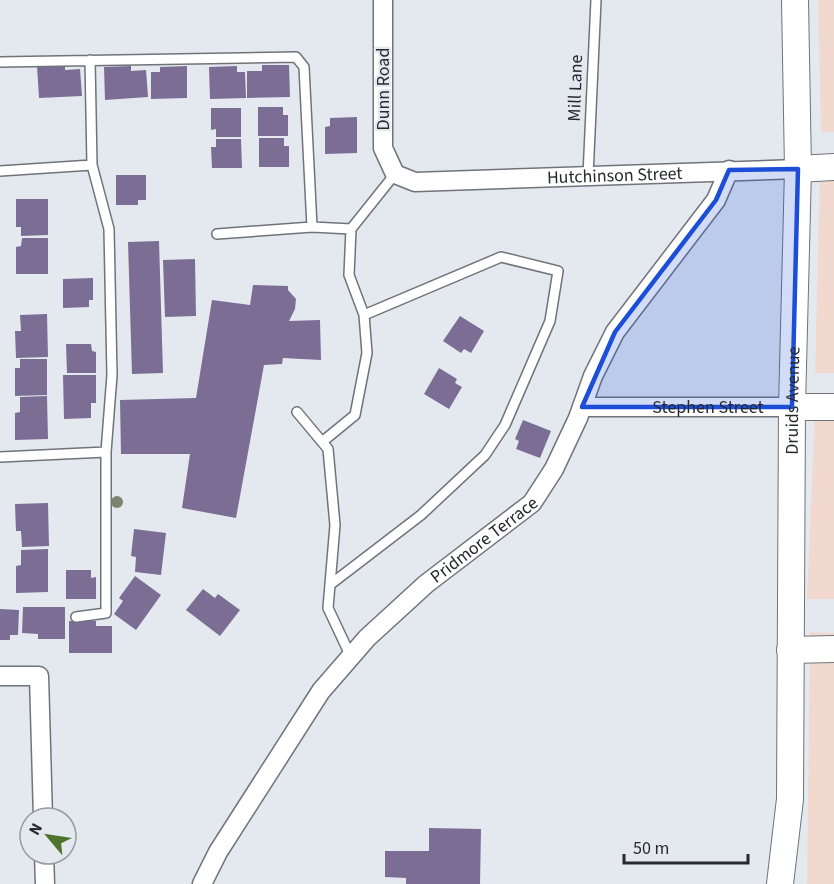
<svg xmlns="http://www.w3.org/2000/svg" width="834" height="884" font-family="'Source Sans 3',sans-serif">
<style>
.commercial{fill:#f1d9cf}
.building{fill:#7b6d94}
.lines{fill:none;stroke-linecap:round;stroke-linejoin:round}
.lane-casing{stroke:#6f737a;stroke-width:12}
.street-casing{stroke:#6f737a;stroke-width:21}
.secondary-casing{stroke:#6f737a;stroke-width:28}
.lane{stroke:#fff;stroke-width:9}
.street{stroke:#fff;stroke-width:18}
.secondary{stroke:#fff;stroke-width:26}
.tree{fill:#7c846c}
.marked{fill:#1d4ed8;fill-opacity:0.2;stroke:#1d4ed8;stroke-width:4.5;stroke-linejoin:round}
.labels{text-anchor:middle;stroke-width:4.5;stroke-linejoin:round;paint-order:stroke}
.street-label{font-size:18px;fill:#27292c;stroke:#e4e9f0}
</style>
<rect width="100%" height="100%" fill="#e4e9f0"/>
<path class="commercial" d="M818,0H834V132H821Z
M820,172H834V373H815Z
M815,409H834V599H807Z
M810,632L834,633V884H807Z"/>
<path class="building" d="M65,64V70L80,69L82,96L39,98L37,66Z
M262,65H289L290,97L247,98V71H262Z
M131,66V71L146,70L148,97L105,100L104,67Z
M187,66V98L151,99V72H160V67Z
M237,66V72H245L246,98L210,99L209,67Z
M258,107H283V115H288V136H258Z
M211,108H241V137H216V129L211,130Z
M357,117V153L325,154V127L330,126V118Z
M259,138H284V146H289V167H259Z
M216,139H241L242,168H212L211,147H216Z
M116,175H146V200H138V205H116Z
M16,199H48V235L21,236V227H16Z
M22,238H48V274H16V247L21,246Z
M159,241L163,373L132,374L128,242Z
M195,259L196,316L165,317L163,260Z
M93,278V300H89V307L63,308V279Z
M253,285L288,286V290L296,299L295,309L289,321L320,320L321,360L283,358L282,364L264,365L236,518L182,508L190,454H121L120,400L196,398L212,300L250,305Z
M47,314L48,357L16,358L15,331H21L20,315Z
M460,316L484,331L471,353L464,349L461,353L443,341Z
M66,344H91L92,351L96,352V373H67Z
M20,359H47V395L15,396V368H20Z
M439,368L457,379L455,383L462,387L449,409L424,394Z
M63,375H96V403H91V418L64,419Z
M47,396L48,439L15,440V413L20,412V397Z
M523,420L551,431L540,458L516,449L519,441L515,439Z
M48,503L49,546L22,547L21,531H16L15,504Z
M134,529L166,533L161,575L135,572L136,557L131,556Z
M48,549V592L16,593V566L21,565V550Z
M66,570H91V578L96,577V599H66Z
M135,576L161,595L136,630L114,614L123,601L119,598Z
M203,589L215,598L218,594L240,610L220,636L186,610Z
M23,607H65V639H38V634L22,633Z
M0,609L19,610L18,635H10V640H0Z
M69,621H96V626H112V653H69Z
M429,828L481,829L480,884H406V878L385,877V851H429Z"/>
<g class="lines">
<g class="lane-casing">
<path id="lane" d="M0,62L296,57L304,67L312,227L217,234
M0,171L92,165
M588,176L596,0
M312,227L351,229L395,174
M297,412L328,449L335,525L328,608L351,657
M322,442L355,415L367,353L364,315L349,275L351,229
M0,457L106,452
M331,584L421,515L485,455L505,425L550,321L558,271L501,257L364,315
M76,617L106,613V452L112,375L109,229L92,165L90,60"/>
</g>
<g class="street-casing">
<g id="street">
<path id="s1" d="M383,0V148L395,174L415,182L798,169"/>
<path id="s2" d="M582,407H792"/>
<path d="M0,676H39L43,818"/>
<path d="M44,854L45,884"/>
<path id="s3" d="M202,884L218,852L321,691L367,638L426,584L532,503L554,469L578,418L593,376L615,332L716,200L729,170"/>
</g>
</g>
<g class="secondary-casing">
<g id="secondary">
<path d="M798,169L834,167"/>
<path d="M792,407H834"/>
<path d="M790,650L834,649"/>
<path id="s4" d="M780,884L790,799L792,407L798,169L795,0"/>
</g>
</g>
<use href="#lane" class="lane"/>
<use href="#street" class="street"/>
<use href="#secondary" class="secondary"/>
</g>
<circle class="tree" cx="117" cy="502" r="6"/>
<path class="marked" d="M798,169L792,407H582L615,332L716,200L729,170Z"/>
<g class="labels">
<g class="street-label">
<text transform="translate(575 88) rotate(-88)" y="6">Mill Lane</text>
<text transform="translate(383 89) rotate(-90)" y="6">Dunn Road</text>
<text dy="6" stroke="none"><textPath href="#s1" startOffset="398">Hutchinson Street</textPath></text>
<text dy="6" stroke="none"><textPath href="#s4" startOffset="484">Druids Avenue</textPath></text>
<text dy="6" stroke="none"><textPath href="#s2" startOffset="126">Stephen Street</textPath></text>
<text dy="6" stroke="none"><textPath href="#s3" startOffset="450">Pridmore Terrace</textPath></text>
</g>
</g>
<g transform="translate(48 836) rotate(299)"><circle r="28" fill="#e4e9f0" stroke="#989ca2" stroke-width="1.5"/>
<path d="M0-4.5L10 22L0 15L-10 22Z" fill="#4e732c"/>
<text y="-9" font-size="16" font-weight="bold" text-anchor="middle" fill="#27292c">N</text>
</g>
<path d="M624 854v9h124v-9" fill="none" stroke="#27292c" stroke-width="3"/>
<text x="633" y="854" font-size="18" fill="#27292c" stroke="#e4e9f0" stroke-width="4.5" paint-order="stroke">50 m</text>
</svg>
